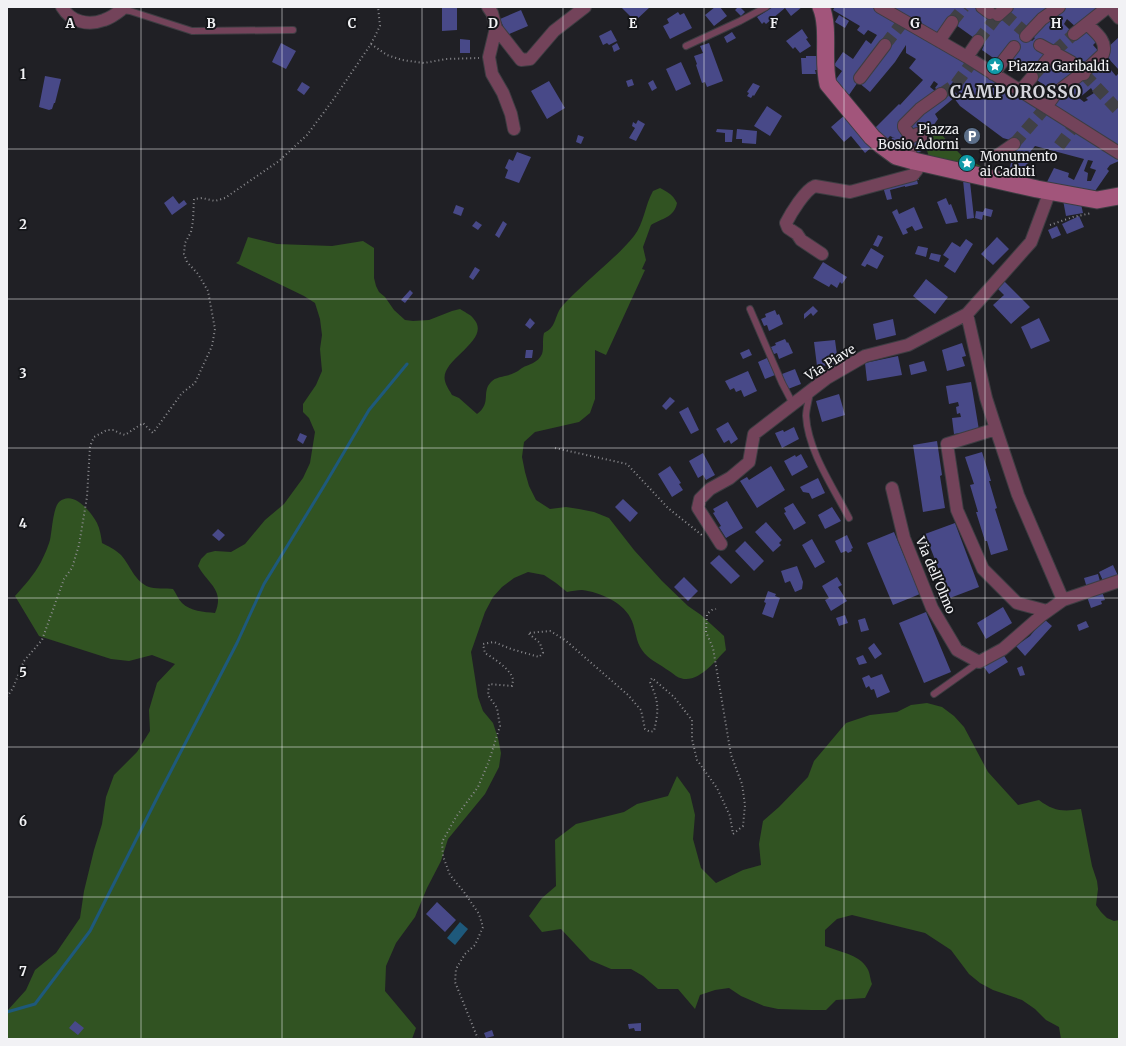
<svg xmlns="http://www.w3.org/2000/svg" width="1126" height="1046" font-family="Merriweather,serif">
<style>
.green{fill:#315322}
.water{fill:#1e597b}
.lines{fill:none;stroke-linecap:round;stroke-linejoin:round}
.stream{stroke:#1e597b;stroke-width:3}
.building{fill:#484988;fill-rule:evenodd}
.street-tunnel{stroke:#404044;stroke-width:12;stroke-dasharray:12 6;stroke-linecap:butt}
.lane-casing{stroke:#3d3d42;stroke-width:8}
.street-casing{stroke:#3d3d42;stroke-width:14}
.secondary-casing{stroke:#3d3d42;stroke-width:19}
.path{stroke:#8c8c90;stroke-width:2;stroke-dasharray:1 3;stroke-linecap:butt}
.lane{stroke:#73435a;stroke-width:6}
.street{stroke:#73435a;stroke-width:12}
.secondary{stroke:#a2557b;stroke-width:17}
.grid{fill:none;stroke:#f2f2f5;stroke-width:1;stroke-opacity:0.55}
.labels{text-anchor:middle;stroke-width:4;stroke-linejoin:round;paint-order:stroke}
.poi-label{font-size:13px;fill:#f2f2f5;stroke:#16171b;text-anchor:start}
.street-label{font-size:13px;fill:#f2f2f5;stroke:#16171b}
.district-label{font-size:17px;font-weight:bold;letter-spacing:1px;fill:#d5d5dc;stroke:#16171b}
.grid-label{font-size:13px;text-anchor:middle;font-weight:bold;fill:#f2f2f5;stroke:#16171b;stroke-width:4;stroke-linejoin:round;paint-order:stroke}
</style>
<rect width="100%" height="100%" fill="#202025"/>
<path class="green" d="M935,128L962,156L984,168L983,171L929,158L924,138Z
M660,188C668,192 673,195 677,203C674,218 662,218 651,225L643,247L646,260L642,269L645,270L606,355L595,350V399L590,413L579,422L535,432L524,442L522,457L525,472L529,486L536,500L550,509L566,507L579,509L594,512L609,518L634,550L662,581L688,606L701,615L724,636L726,650C714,662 695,688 676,676C673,674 670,671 666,669C658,663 648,659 642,650C636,642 636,631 632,621C625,603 600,592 582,590C577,590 572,591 567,592L556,583L544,575L528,572L514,578L502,587L493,597L485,612L471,652L478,697L483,711L493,723L498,738L501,753L499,767L485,794L448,839L441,861L427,888L415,917L396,943L386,966L385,991L416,1028L412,1039H7V1011L26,990L35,970L56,953L80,918L84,891L94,850L102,824L106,797L114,775L137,752L150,731L149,710L157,683L175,664L152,655L129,661L111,659L39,636L15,596C24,586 34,575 41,562C44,556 48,547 50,540C52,531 53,508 59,502C73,489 91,512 97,523C100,529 101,536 102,543C108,546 116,550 121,555C130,565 135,582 149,587C153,589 167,588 173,589C176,593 178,599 182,603C190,611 204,612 215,613C225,590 208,584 198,566L201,559L207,553L215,551L231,552L245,544L265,520L284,504L303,478L310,463L315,432L309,418L303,412V404L316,385L322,371L320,349L322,335L320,319L315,303L304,296L236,263L239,261L248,237L277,244L332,246L363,241L374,248V278L376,286L379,292L385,297L394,310L405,320L413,321L429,320L452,311L460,309C464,312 470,314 473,318C494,340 439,359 445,381C446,386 450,391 452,395L459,398L477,414C492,403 481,392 491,382C496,376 507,377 514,373C517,372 519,370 522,368C529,364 538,363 542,354C544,348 542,340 544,333C556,327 554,319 560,309C564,303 570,298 575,293C594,274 617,257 634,236C644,223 645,205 653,191Z
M927,703L942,707L954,716L964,727L988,772L1018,805L1039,800C1053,811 1063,812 1081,809L1092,866L1097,881L1098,889L1096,905L1101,912L1107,918L1114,921L1119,920V1039H1061L1059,1027L1046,1020L1035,1009L1022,1000L993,990L980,983L969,974L951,950L925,933L852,915L837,919L825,930V946C839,952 859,954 867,968C870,972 870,979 872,984L865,998L836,1000L826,1010H811L778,1009L764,1006L741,996L729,988L715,990L700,995L695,1009L678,989H658L643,976L631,969H611L590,960L561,929L542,932L529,916L542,898L556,886L555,840L576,824L624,812L637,804L668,796L677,776L690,794L695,815L693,839L701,868L716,883L743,870L761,865L759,844L763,821L779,807L808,777L814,761L846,723L870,715L897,712L911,705Z"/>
<path class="water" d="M460,922L468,929L455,945L447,938Z"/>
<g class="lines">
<path class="stream" d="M7,1012L35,1004L90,931L158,796L237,643L264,584L324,486L369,410L407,364"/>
</g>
<path class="building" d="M442,7H457V30L442,31Z
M621,7H650L635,21Z
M715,7H720L727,16L714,26L705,15Z
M738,7H740L745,12L741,16L735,10Z
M773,7H802L791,16L785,8L766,24L764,22L762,24L757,17Z
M835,7H874L954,52L960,57L993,77L992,78L1004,87L1021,96L1119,156V161L1110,165L1107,169L1109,171L1093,194L1070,190V188L1046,184L1054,168L1069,173L1068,177L1074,180L1084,159L1035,146L1030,152L1024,180L1008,176L1015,145L1010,140L1003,138L960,106L954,98L935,114L938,119L933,126L922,135L908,124L922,110L941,95L945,89L949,94L953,90L957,94L962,88L953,82L946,90L944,88L940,92L935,88L938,84L934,81L930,87L935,91L931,94L933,97L928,102L926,101L902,124L900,128L907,135L901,141L890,136L884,143L872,131L899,104L900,105L923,80L909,68L916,59L906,53V45L895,62L870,92L858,82L849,95L834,82L842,71L834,65L843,52L853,59L866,40L871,44L877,35L868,30L864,35L857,30L860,26L833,10ZM882,44L890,48L885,52L883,51L860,79L857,80L880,50L878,49ZM1088,160L1093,161L1090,168L1096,170L1091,181H1087L1088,173L1084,171Z
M887,7H997L999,17L1010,7H1056L1024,34L1032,41L1035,38L1029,34L1062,7H1099L1078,29L1067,19L1064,24L1076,36L1086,28L1099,39L1093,45L1101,54L1082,70L1054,55L1080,73L1055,92L1006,60L999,62L982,50L984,45L949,20L937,38Z
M521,10L528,26L507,35L500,19Z
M678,12L680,15L684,13L692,28L670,39L663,26L669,23L667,19Z
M839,15L849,21L845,28L835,22Z
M802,29L808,38L806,39L811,46L800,53L795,47L793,49L786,41Z
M611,30L617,41L609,45L607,43L603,45L599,36Z
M732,32L736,38L727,43L724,37Z
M1119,37V70L1107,57L1109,55L1105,50Z
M460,39L470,40V53H460Z
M281,43L296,51L286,69L272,62Z
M617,43L620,49L614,52L612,46Z
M709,43L723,81L707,87L705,82L702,83L696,65L697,64L694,56L703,53L700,46Z
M806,56H817L818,70H815L816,74H802L801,58H806Z
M1100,59L1111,70L1116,76L1119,73V149L1052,105ZM1091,88L1094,93L1086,98L1088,100L1084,102L1079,98Z
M681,62L691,84L676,91L666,69Z
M45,76L61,79L55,103H54L52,109L49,110L39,107Z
M632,79L634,85L628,87L626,81Z
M653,80L657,88L652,91L648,83Z
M549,81L565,108L547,119L531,91Z
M302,82L310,87L304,95L297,90Z
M753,83L760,86L754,96L753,95L751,98L747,96L749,93L747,92Z
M767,106L782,116L770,136L754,126Z
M846,114L873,146L865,153L851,136L844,142L831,127Z
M638,120L645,124L636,141L629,138L635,128L632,126L633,122L636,124Z
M717,129L733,130L732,142H725V133L716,132Z
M737,129L757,131L756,144L742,143V139H736Z
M578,135L584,137L581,144L576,142Z
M918,135L922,142L924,150L917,153L911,139Z
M893,137L905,144L906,154L887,144Z
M517,152L531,157L519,183L505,178L508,170L505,168L509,159L513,161Z
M918,177L919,180H917L918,184L905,187V186L890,190L892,199L887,200L883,187Z
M963,180L970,182L974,218L967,219Z
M173,196L179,204L184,200L187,204L172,215L164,203Z
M946,198L949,205L951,204L958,222L946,224L937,202Z
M1063,200L1081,204L1083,213L1066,216Z
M456,205L464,208L461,216L453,213Z
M914,207L923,228L915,231L912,226L906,229L908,233L903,235L892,212L897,209L899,214Z
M985,208L993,210L991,217L983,215L982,220L975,218L976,211L983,212Z
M1079,216L1084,227L1067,234L1062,224Z
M476,221L482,225L478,230L472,226Z
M503,221L507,224L499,238L495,235Z
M1057,226L1061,235L1052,239L1048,230Z
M878,235L883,237L878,247L873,245Z
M997,237L1009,249L993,265L981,254Z
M966,239L973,244L955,273L944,266L949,259L943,255L952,242L960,247Z
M918,246L928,248L926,257L915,254Z
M871,248L884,256L877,269L867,264L865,267L861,265Z
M931,253L941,255L939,262L929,259Z
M823,262L847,277L842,284L840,282L837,288L831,284L829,287L813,278Z
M475,267L480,270L473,280L469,277Z
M926,279L948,297L935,314L913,296Z
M1003,280L1030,307L1011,324L993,305L1004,295L996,287Z
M410,290L413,293L405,303L401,300Z
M813,306L818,311L813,316L811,313L804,319V314Z
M775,310L777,315L779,314L783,324L769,331L767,325L764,326L761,319L766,317L765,314Z
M530,318L535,323L530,329L525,325Z
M1039,318L1050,341L1031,349L1021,327Z
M893,319L896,335L876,340L873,324Z
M785,339L787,343L788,342L793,353L779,359L777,353L774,354L771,347L776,345L775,343Z
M835,340L837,355L835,356L836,365L817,366L814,342Z
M962,343L966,356L962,357L965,366L947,371L942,350Z
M749,349L752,355L743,359L740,353Z
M526,350H533L532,358H525Z
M898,356L902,375L867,381L865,363Z
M767,358L775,375L765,379L758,362Z
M924,361L927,371L911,375L909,365Z
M795,369L801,384L788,389L782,374Z
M748,371L757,391L744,397L741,390L736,392L734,388L730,390L725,381Z
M971,382L979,430L954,434L952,418L961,417L960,413L957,414L956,407L959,406L958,402L949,404L946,386Z
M839,394L845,415L822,422L816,401Z
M670,397L675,401L666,410L662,406Z
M688,407L699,430L691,434L679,412Z
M728,422L738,439L731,444L729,440L724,443L716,429Z
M794,427L799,439L782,448L775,433L783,430L784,432Z
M300,433L307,436L303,444L297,440Z
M937,441L942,475L940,476L945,508L923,512L913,445Z
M982,452L991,481H989L997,508L995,509L1008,550L991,555L987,541H985L976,512H978L970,485L974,484L965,457Z
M703,453L715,475L706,480L703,475L698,478L689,461Z
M801,454L808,467L792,476L784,461L795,455L796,457Z
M670,466L681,483L679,484L683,490L672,497L658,474Z
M771,466L785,490L757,508L740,481L747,477L749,480Z
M818,478L825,493L812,499L809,493L803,492L800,487Z
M623,499L638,513L630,522L615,507Z
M727,501L743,528L726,538L719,527L721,526L713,513L715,512L713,509Z
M793,503L806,523L794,530L784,513L786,512L784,508Z
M832,507L841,521L825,529L818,515Z
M766,522L782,540L779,543L781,545L773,552L755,532Z
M955,523L979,587L950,598L925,534Z
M218,529L225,535L219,541L212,535Z
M894,532L920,594L893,605L867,543Z
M847,535L853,548L851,549L852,551L848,553L846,551L841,553L835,541Z
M812,539L825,562L815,568L802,545Z
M745,541L764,561L754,571L735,551Z
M719,555L740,576L731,584L710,563Z
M1113,565L1119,578L1104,583L1099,572Z
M797,566L803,582L802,589L795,592L790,581L785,583L781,571Z
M1098,574L1101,585L1087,588L1084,578Z
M684,577L698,591L688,601L674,587Z
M837,577L842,585L838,587L847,601L831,611L825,600L829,598L822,586Z
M1101,589L1105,600L1101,601L1102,604L1091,608L1086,594Z
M768,591L776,594L775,596L780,598L773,618L762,614L766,603L764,602Z
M1003,607L1012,623L986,639L977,623Z
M926,612L951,672L924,683L899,623Z
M845,615L848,623L839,626L836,618Z
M865,618L869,630L861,632L858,620Z
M1044,619L1052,626L1025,656L1016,646L1030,636Z
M1086,621L1089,627L1079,631L1077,625Z
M874,643L882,654L875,659L868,648Z
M1003,654L1008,662L989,674L984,667Z
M863,655L867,663L859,665L856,658Z
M1022,666L1025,675L1020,676L1017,668Z
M882,674L890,692L877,698L874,689L871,690L869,686L866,688L862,678L869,675L871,678Z
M437,902L456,920L445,932L426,914Z
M75,1021L84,1028L78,1035L69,1028Z
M641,1023V1031H635L634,1028L629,1029L628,1024Z
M492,1030L494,1036L486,1038L484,1033Z"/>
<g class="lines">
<path class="street-tunnel" d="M1004,14L1025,32
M952,22L964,7
M978,41L998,15
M885,45L902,23
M1055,51L1074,34
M1084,74L1119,111
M1032,77L1044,64
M941,94L956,84L973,61
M1014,144L1046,107
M1059,146L1075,125"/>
<g class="lane-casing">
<path id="lane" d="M121,10L130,11L192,31L293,30
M686,46L740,21L766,7
M750,309L782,383L793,404
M810,392C809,400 806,409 806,416C808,451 833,487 849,518
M934,694L979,662"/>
</g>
<g class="street-casing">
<path id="street" d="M62,7C71,22 88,26 104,20C110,18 116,14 121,10L120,7
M488,7L492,13L496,28L521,60L530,59L554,31L585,7
M880,7L967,57L1119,153
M982,7L990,13
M1110,7L1119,18
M998,15L1007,7
M496,28L489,57L492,74L503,93L511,114L514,129
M1074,34L1108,7
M1026,36L1042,19L1059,7
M939,41L952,22
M1040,45L1071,62L1084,74
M967,57L978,41
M1044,64L1055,51
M993,74L1014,47
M860,78L885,45
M1020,91L1032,77
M1046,107L1056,93L1086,70L1103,54C1108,41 1095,32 1087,24
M911,137L917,134L924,137
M998,155L1014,144
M822,254L801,240L797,234L788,228L786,223C791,213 805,190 815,186L850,192L913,175L917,170L906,142L911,137L904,127V125L920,109L941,94
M967,314L986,398L996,429L1018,495L1063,600
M996,429L947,444L957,510L983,569L1017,603L1047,611
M892,488L904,538L932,608L957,650L979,662L1003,649L1042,615L1063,600L1119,581
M721,544L698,508L700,499L710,489L730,478L749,462L754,434L827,378L865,356L908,345L967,314L1031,242L1050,191"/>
</g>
<g class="secondary-casing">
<path id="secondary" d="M821,7C830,28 822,61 828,84L872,137L881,145L896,156L914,161L1037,189L1097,200L1119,196"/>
</g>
<path class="path" d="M371,44L387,55L402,60L424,63L446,59L479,58
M1050,225L1073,217L1092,213
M555,448L627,464L668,508L703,536
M7,697L13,688L24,661L42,640L64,579L72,568L79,545L87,497L90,446L94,437L107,430H114L119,433L125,435L143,423L153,433L182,393L195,383L212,346L215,329L208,291L198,274L187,262L184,254L185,243L191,232L193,221L194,199L202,198L215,201L225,198L279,161L307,135L333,100L371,44L380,26L378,7
M478,1039L455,982L456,969L465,954L475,945L483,927L479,914L464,892L450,875L443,856L442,842L456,817L478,787L489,761L500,726L497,708L488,695L489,684L512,686C512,684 513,682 513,680C512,670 493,658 485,653L483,644L494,642L511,649L539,657L543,653L540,643L528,633L550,631L565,640L628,695L641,710L645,729L650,732L654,731C659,709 659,703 650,682L652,678L674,697L692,720V739L697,760L717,788L730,816L733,834L743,826L745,805L742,784L731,755L713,648L706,632L707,614L712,610L716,609"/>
<use href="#lane" class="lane"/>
<use href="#street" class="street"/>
<use href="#secondary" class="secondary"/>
</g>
<path class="grid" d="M141,7V1039M282,7V1039M422,7V1039M563,7V1039M704,7V1039M844,7V1039M985,7V1039M7,149H1119M7,299H1119M7,448H1119M7,598H1119M7,747H1119M7,897H1119"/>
<defs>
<g id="sight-disc" transform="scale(0.9)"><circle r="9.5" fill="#0f9aa8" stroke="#16171b"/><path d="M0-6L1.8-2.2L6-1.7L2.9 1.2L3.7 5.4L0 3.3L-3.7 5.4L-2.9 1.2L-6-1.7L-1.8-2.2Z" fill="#fff"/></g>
<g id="parking-disc" transform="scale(0.9)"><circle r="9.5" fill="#5c6f8a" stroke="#16171b"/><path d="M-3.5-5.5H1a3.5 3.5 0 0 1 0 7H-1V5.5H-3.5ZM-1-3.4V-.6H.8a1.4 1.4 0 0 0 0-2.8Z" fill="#fff"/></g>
</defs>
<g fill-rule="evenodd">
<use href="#sight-disc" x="995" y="66"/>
<use href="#parking-disc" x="972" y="136"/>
<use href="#sight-disc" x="967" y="163"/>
</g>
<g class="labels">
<g class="poi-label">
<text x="1008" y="71">Piazza Garibaldi</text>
<text x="959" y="134" text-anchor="end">Piazza<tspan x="959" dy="15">Bosio Adorni</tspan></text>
<text x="980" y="161">Monumento<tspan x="980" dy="15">ai Caduti</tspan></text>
</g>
<g class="street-label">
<text transform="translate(830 362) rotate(-32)" y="5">Via Piave</text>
<text transform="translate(936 575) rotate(67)" y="5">Via dell'Olmo</text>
</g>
<g class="district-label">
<text x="1016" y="98">CAMPOROSSO</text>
</g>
</g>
<g class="grid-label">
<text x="70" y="28">A</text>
<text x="211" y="28">B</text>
<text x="352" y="28">C</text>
<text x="493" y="28">D</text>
<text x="633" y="28">E</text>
<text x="774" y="28">F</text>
<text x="915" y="28">G</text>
<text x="1056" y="28">H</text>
<text x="23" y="79">1</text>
<text x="23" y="229">2</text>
<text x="23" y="378">3</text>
<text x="23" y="528">4</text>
<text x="23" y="677">5</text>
<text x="23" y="826">6</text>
<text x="23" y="976">7</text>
</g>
<rect width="1126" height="1046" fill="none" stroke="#f2f2f5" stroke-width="16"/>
</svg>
